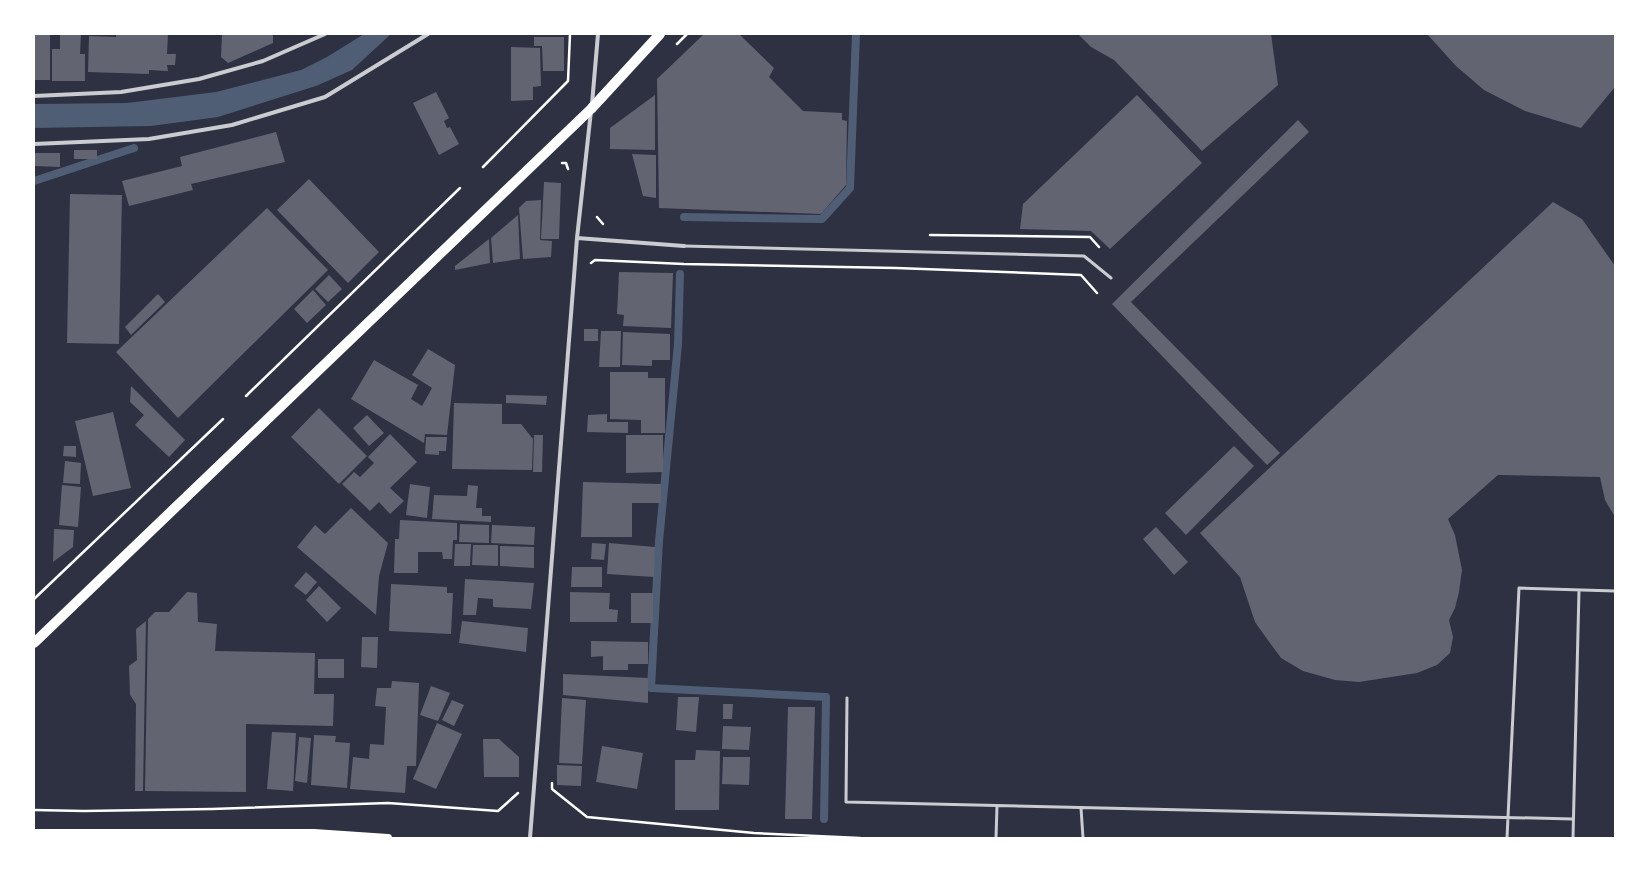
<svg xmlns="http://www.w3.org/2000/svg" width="1649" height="872" font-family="Spectral,serif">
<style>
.water{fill:#4f5d75}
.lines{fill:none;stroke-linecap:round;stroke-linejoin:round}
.stream{stroke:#4f5d75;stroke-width:8}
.building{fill:#626471}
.path{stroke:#fff;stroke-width:2.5}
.service{stroke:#caccd0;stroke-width:3}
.minor{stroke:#caccd0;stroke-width:4}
.secondary{stroke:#fff;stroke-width:8}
.primary{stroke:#fff;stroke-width:10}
</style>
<rect width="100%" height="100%" fill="#2d3142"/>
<path class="water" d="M364,34H391L352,70L316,86L218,117L151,126L34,128V104L127,103L216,92L301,70L327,57Z"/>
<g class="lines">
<path class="stream" d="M34,181L134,148
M684,217L822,219L850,188L856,34
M680,274L678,344L659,541L651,688L826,697L824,819"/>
</g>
<path class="building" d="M34,34H50V80H34Z
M60,34H81L80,54H85V81H52V49H60Z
M116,34H168L167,54H176L175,65H167L168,71L149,70V74L88,72L89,36L116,37Z
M222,34H273V43L228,63L221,57Z
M704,34H739L774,68L769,77L803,111L842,113V120L847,121L846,185L821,214L659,208L657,79Z
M1078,34H1271L1278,85L1202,151L1114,60L1091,47Z
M1427,34H1615V87L1581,128L1525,111L1484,90L1456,66Z
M534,37H564V71H543L542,46H534Z
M511,47L540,48L541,86L533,87V100L511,101Z
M436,92L449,118L444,121L447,128L450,127L459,144L439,155L413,103Z
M655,95V150L610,149V128Z
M1137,95L1202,163L1110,249L1091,231L1020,229L1023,204Z
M1298,120L1309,132L1131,302L1280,453L1267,465L1112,304Z
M276,132L285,162L191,184L193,190L129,206L122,181L182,166L180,157Z
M74,150H97V159H74Z
M34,153H60V167L34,166Z
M632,154L656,155V198L643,196Z
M309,179L379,252L348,283L277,210Z
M544,182L561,183L559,239H541Z
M70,194L122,195L119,344L67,343Z
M541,200L540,240L552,241L551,257L523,259L519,208L526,201Z
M1553,202L1582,219L1615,266V517L1605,500L1600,477L1498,475L1448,519L1455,535L1462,570L1459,592L1455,608L1449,620L1453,637L1450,653L1437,665L1417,673L1359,682L1335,680L1303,671L1281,658L1267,639L1255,622L1240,577L1200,533Z
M267,208L328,270L178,418L116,352Z
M518,215L520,259L493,263L491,238Z
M489,239L490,263L455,270V266Z
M619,272L673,273L671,328L623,326L624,315L617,314Z
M329,275L342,289L328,302L315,289Z
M313,290L326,305L307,323L294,309Z
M158,294L165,302L131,335L125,327Z
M584,329H598V341H584Z
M601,331H621L620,367H599Z
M623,332L670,334V360H652V366L622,365Z
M428,349L455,365L447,435L425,434L424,443L351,399L374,360L418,385L411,399L422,406L432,388L412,375Z
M610,372H648V378H665V433H641V420L610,419Z
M131,386L185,440L169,457L135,425L144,415L130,402Z
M506,395L547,396L546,405L506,403Z
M454,403L502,404V424H521L533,439L532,470L452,469Z
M319,408L367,456L339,484L291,437Z
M113,412L131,488L93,496L75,421Z
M607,414V422H628V433L587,432L588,415Z
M367,415L384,433L369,446L353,428Z
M390,434L417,462L390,488L404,501L390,514L379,502L370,511L342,484L354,472L360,477L374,463L368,457Z
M534,435H543L542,472H533Z
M626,435H663V472L626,473Z
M426,437H447L446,451H439V455L425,454Z
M64,446H76V457L63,456Z
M1234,446L1254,466L1186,535L1165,513Z
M65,461L81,463L80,484L63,483Z
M583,482L661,484V503H632V537H581Z
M410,484L430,487L427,518L406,515Z
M62,485L81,487L78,527L59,525Z
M468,485L478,486L476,508H482V516H491V522L432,519L434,495L467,496Z
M351,508L388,543L379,576L376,615L297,547L315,525L325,534Z
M400,520L457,523V540H453L452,559H443L442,552H418V573H394L395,539H399Z
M460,524L489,525V543L459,542Z
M492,525L535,527L534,545L491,543Z
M1156,527L1188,562L1174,575L1143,539Z
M54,529L74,530L73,547L53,562Z
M592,543L606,544L604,560L591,559Z
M609,543L655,547L654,577L607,574Z
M455,544H471L470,566H454Z
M473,545H498V566L472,565Z
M500,546L534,547V568L500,566Z
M572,567H602V587H571Z
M306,572L317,582L306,595L294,586Z
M465,579L534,583L531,609L493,607V599L478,598L476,615H463Z
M391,584L447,587V593H453L451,634L389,631Z
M319,586L341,608L327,622L306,600Z
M187,592L197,593L198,622L217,624L215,651L315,653L314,694H334L333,726L246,724V792L145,791L148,619L155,612H169Z
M570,592L610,593L609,609L618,610L617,622H570Z
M631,593H653V623H631Z
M146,621L143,791H135L136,704L130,695L129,666L137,660L136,629Z
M462,621L528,628L526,652L459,643Z
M362,637H378L377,668L361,667Z
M591,641L648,642V664H628V670H603V656L591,657Z
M318,659H344V678H318Z
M563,674L648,678V703L563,695Z
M392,681L419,683L416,766H407L405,793L350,789L353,757L369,759L370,744L384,745L386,707L375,706L377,688H391Z
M431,686L450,693L438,721L420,715Z
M678,697H699L696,732L676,730Z
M562,698L586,700L582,764L559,763Z
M452,700L464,705L454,726L442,720Z
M723,704H733L732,719H723Z
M788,707H815L812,819H785Z
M437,723L462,734L436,789L413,779Z
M723,726L751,727L749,750L722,749Z
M272,732L296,733L293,791L267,789Z
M314,735L336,736L335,742L350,743L347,788L311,785Z
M299,737L311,738L307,783L295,781Z
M483,739H499L519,757V777H484Z
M602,746L643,753L637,789L596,782Z
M696,750L720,751L719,810H675V760H695Z
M723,757H750L749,785L722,784Z
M557,765L582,766L581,786L557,785Z"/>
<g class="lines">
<path class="path" d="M677,44L687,34
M562,163H566L568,169
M483,167L568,81L570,34
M597,217L603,224
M930,235L1090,237L1099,247
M591,263L595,260L684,264L896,268L1081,275L1097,293
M246,396L460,188
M34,599L223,419
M552,783V789L587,817L754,833L860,838
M34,810L84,811L212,809L388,803L498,811L518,793"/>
<path class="service" d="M684,246L1084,256L1111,278
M847,698L846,802L1573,819
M1081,808L1083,838
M996,838L997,806
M1507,838L1519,588L1615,591
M1573,838L1579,590"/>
<path class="minor" d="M34,96L121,92L199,79L263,61L325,34
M592,104L598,34
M34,144L149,139L232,125L325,97L428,34
M577,238L684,246
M530,838L577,238L591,111"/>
<path class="secondary" d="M34,833H314L388,838"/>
<path class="primary" d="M34,643L591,109L660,34"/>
</g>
<rect width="1649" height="872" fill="none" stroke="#ffffff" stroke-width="70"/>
</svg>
